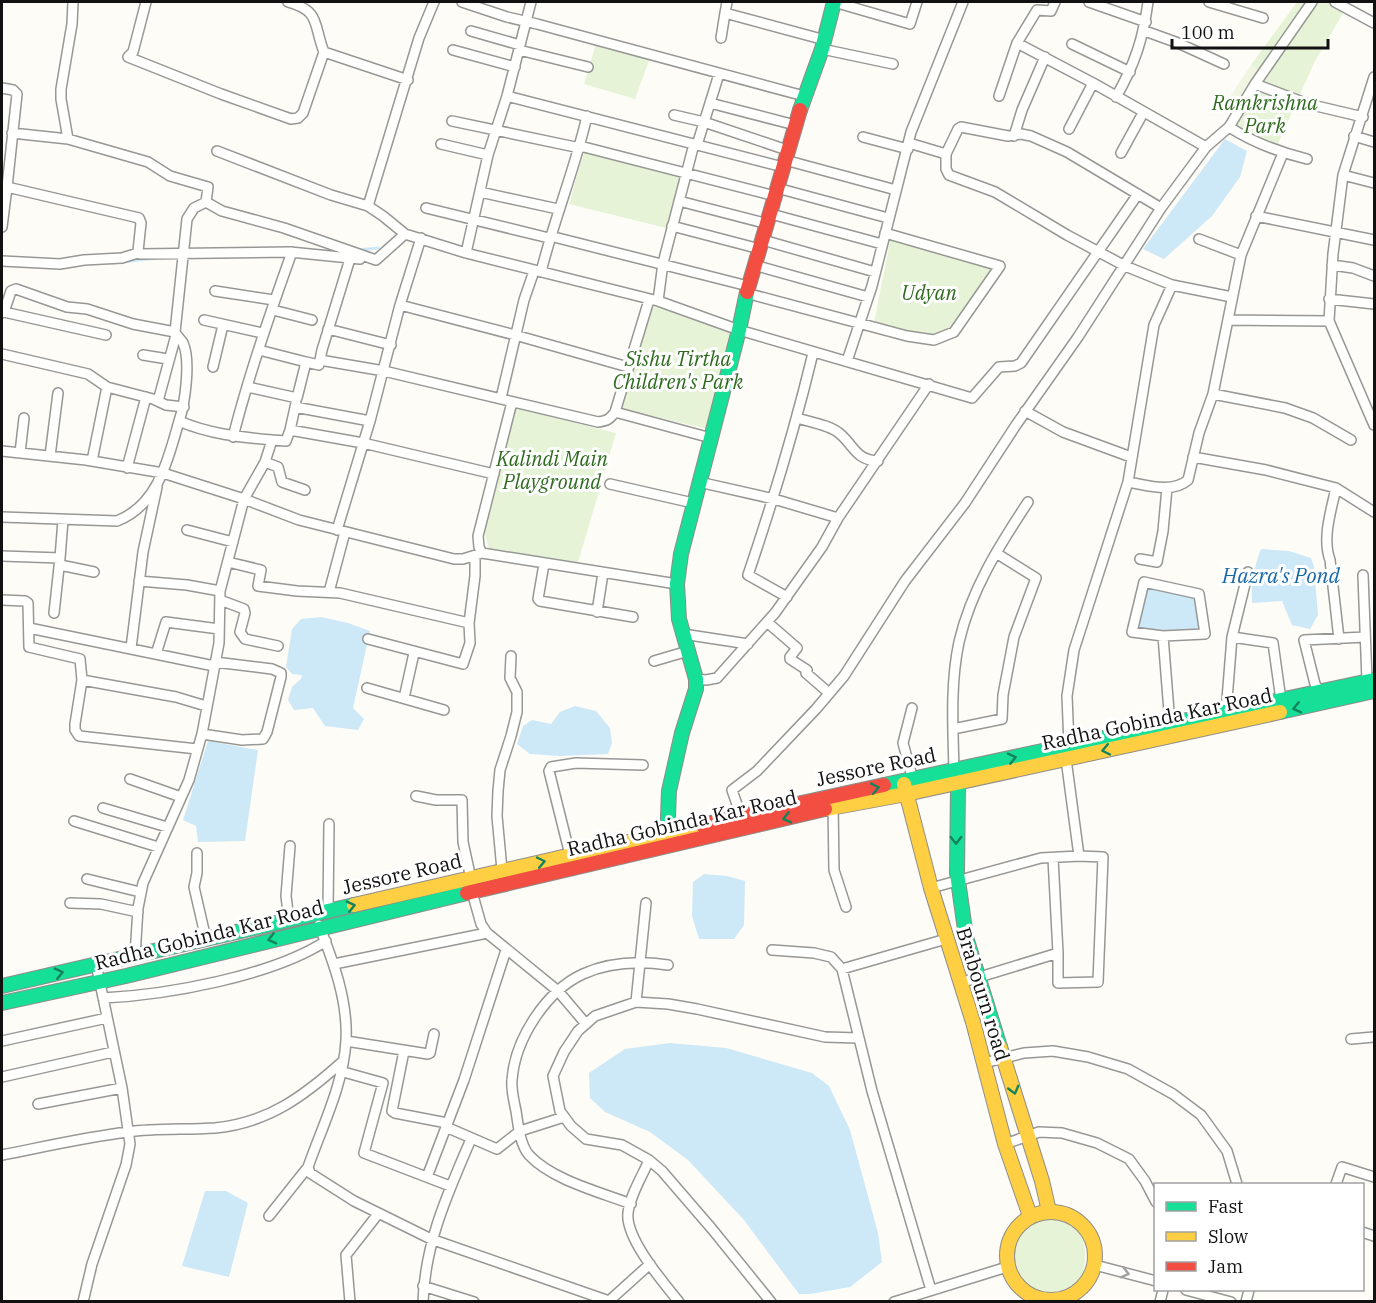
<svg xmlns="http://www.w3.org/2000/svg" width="1376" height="1303" font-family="'IBM Plex Serif',serif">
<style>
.green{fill:#e7f3d7}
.pitch{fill:#f0f6e1}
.water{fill:#cde8f7}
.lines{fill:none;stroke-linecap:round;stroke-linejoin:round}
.stream{stroke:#cde8f7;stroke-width:3}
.street-casing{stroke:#979795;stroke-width:12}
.fast-casing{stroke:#8e8d8b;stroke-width:16}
.slow-casing{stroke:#8e8d8b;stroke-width:16}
.jam-casing{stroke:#8e8d8b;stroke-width:16}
.street{stroke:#fffffe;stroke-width:9}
.fast{stroke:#16e098;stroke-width:14}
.slow{stroke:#ffcf43;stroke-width:14}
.jam{stroke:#f24e42;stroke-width:14}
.oneway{stroke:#14835b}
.oneway2{stroke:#a0a09f}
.labels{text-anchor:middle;stroke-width:6;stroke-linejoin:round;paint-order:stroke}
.park-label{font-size:20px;font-style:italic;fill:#2f6b1f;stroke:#fff}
.street-label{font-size:20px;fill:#111;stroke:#fff}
.water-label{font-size:21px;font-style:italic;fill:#1768a6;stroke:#fff}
</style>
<rect width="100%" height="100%" fill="#fdfcf7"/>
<path class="green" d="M1297,2H1330L1346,8L1314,63L1277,146L1229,127L1262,73L1251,65Z
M597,40L651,55L635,99L584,84Z
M585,148L687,174L674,230L569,204Z
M892,231L1004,264L955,335L930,344L872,333Z
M652,306L733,330L708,429L622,409Z
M513,407L616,433L577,566L489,549L485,534Z
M1057,1215C1088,1231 1090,1252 1080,1283C1071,1286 1058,1293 1049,1293C1016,1291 1006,1252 1023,1229C1030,1219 1045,1217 1057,1215Z"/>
<path class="pitch" d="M1251,65L1262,73L1235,112L1225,104Z"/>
<path class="water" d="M1225,139L1247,151L1240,177L1212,216L1164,259L1143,249Z
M1261,549L1289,551L1311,558L1314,567L1318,615L1310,629L1292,625L1282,601L1252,603C1251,584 1254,567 1261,549Z
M1154,588L1197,598L1200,630L1168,633L1146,632L1138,625L1145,591Z
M321,617L348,623L370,631L353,708L364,719L358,730L325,726L313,708L294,710L288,700L292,687L301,679L302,675L292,674L286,667L292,629L301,619Z
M575,706L596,711L610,728L612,743L608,754L560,756L530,754L517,744L523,726L532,720L551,724L560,712Z
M208,741L258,750L245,841L198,842L196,826L183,820Z
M704,874L727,876L745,881L744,925L734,939H699L692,916L693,882Z
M670,1043L726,1048L812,1073L829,1086L850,1130L878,1233L882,1262L850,1287L810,1294H799L744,1220L688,1160L650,1132L605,1112L590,1098L589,1073L625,1049Z
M205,1191H226L248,1203L229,1277L182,1266Z"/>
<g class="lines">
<path class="stream" d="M359,250L378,248
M112,263L156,258"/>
<g class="street-casing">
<path id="street" d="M146,2L133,52L128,57L221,94L291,119L298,118L303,113L324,52
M288,2C321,11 313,24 324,52L408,80
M462,2L507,17L537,24L804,96
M727,2L725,13L825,40
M834,2L910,24L917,2
M1089,2L1146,22
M1209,2L1263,18
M1335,2L1374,23
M471,31L520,45
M1145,31L1178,43L1224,64
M721,38L725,13
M1017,43L1093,83L1206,147
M1072,44L1130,72
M822,49L893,64
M453,50L515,67
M519,50L588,67
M1374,77L1343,175L1333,254L1329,321L1374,425
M1255,84L1308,104L1363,117
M2,88L13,90L17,94L7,187L139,218L141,223L138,251L140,254L290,252L360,259
M507,96L783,167
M999,96L1017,43L1037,10L1051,11L1055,2
M1116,97C1135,64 1143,39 1148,2
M710,103L795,125
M674,115L704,122L787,150
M452,121L580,148
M1229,127C1254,143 1278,152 1307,159
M1069,129L1093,83
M12,133L68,139L148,162L170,176L208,187L206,202
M1014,136L1022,110L1045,57
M1354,136L1374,142
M863,137L908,149
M68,139L61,99V89L72,24L73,2
M909,143L946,154V169L949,175L995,192L1067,235L1125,266L1172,285L1232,297
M441,144L488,155
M697,145L719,74
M580,146L775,196
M217,151L331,195L368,206L383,216L405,234L466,253L658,301L739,330L972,398L999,367L1015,366L1021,363L1138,194
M1121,153L1143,113
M946,154L958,129L961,127L1008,136L1021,134L1031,136L1067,152L1161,208
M785,160L896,190
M1343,175L1374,183
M777,188L888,218
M480,192L558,209
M679,201L768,224
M368,206L419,38L434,2
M426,208L549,238
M771,214L882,244
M1256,216L1374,240
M672,226L760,249
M2,227L7,187
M550,236L748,286
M1199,239L1241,255
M763,240L875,272
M466,253L488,155L507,96L531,2
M2,261L60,264L84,260L122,258L138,253
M754,265L868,297
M1332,265L1353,268L1374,276
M541,272C554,219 575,169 587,116
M215,291L274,300
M746,293L907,336L934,340L954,332L1000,266L885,233
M1329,299L1374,304
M658,301L663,263L694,144
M400,305L515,335L628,367
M273,310L312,320
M4,312L106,335
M2,313L4,312L11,291L16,289L67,307L87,309L133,324L175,332L187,219L194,208L206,202L222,211L284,228L376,260L405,234
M204,320L262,333
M1228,320L1329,321
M328,329L391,345
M259,350L306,362
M2,354L88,374L107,387L153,399L166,405L184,407
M143,355L168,359
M320,360L384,371L598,422C607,421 610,419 615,412L649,300
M847,361L872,286L911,132L963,2
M213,367L223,325
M248,387L297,398L306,362L319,365L322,350L349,262
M1213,394L1285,408L1313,418L1351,440
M501,398L524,300L534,271
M158,401L176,335
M512,402L478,536L479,547L482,553L677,584
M295,407L370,421
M1025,411L1063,432L1131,457
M615,412L711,438
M797,418C810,422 829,425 839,433C854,445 855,460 878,461
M290,430L363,443L494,474
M233,437C249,374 270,313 292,252
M272,440L286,441L290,430L296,403
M2,451L86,460L163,473L244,499L299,520L454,559H463L482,553
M20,453L24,418
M50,456L58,393
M1193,457L1266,470L1336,488L1374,512
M92,461L107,387
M265,462L278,467L282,482L305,490
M127,468L146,397
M699,482L774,499L838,518
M1128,482C1146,485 1172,494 1188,480L1199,433L1213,394L1241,255L1283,153
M610,484L693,503
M1336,488C1331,511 1322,538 1330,560L1339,639
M2,517L117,521C158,505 168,460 179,421
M187,530L233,542
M337,530L370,421L400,305L421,238
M2,556L60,558L63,520
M1140,559L1157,562L1163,531L1167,488
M228,562L261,570L258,586L297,591L340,593L469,623L475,576V556
M544,564L538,599L540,601L633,617
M60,565L94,572
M1363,575L1367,681
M139,581L187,585L220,591
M1144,582L1199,594L1205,634L1163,636L1132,632Z
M329,592L345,532
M787,597L748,575C773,501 795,428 813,353
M2,600L25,601L28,603L29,647L80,659L82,680L75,724V730L79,736L197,749
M220,600L244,609L245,613L240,632L245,639L278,646
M597,612L603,573
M54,613L60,558
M767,622L797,648L790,657V659L807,670L806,673L829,693
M29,628L214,666
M683,634L748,644
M1163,636L1170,724
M1232,637L1273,643L1281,700
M368,639L463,664L470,643L469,623
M131,648L143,552L157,487
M156,654L166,622L219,629
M654,661L688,651
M696,679L706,680L717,678L775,613L822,547L838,518L929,384
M82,680L176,697L206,706
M367,688L444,710
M1320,691L1315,684L1304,640L1365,637
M404,698L414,653
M912,708L903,743L913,780
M1226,712L1232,637L1248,572
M953,729L1002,719L1003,695L1014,637L1036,578L996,553
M202,734L242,740L263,739L267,732L281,677V673L272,669L215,662
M1069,745L1067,696L1074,650L1128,482L1154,325L1172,285
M1066,759L1079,856
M954,771C953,729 950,684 959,642C971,590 999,546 1028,502
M130,779L181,797
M416,796L436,800H462L463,842L471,879
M833,803L834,870L846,907
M103,808L167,827
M741,816L732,790L757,771L816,709L844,676L905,581L965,503L1016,425L1078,337L1161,208L1206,147L1229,127L1255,84L1312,2
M74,821L158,847
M197,853V873L194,887L206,939
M570,855L549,771L551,767L576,763L643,765
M502,870L497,816L498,791L500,770L511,736L517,712V692L510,678L511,656
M87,879L140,892
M931,888L1041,858L1079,856L1103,857L1098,982L1058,983V953
M472,892L481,924L487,933L558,991L586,1024
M70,903L101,904L138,912
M328,911L329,824
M289,920L286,896L290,846
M319,925C333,961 348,1000 346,1040C344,1083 322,1127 308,1167L310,1173L354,1201L431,1239L609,1301L650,1264
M772,950L814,953L831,957L842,969L872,1091L931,1290
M135,956L138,908L143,883L189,780L202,734L219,643L220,591L244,499L265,462L272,440C239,437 209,434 179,421C185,404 191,360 183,343C181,339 177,337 175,332
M334,964L487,933
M842,969L946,939
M960,983L1058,953L1053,858
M103,998C167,995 272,976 326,941
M636,1002L646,903
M1351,1039L1374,1037
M2,1041L107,1018
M346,1041L428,1054L430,1053L434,1034
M404,1051L392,1111L395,1113L447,1123
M984,1063L1024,1053L1053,1051L1088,1057L1128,1069L1173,1094L1201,1115L1227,1151L1237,1184
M340,1071L383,1083L364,1153L450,1186
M2,1077L113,1052
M38,1104L122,1088
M446,1127L497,1149L520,1131L564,1117
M1005,1144L1039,1132L1062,1133L1097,1143L1129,1159L1145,1181L1156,1202
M2,1155C43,1147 86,1137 128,1132C156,1128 186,1130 215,1128C268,1123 304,1096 342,1062
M649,1160C642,1177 630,1195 628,1213C625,1238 663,1282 679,1302
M427,1177L464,1080L506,950
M1336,1184L1342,1167L1374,1177
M631,1204C600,1192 552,1180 529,1155C520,1145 518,1124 516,1111C514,1101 511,1090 512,1080C515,1039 546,991 583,974C610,962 640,961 668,965
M269,1216L308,1167
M1362,1232L1374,1236
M1095,1265L1156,1281
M423,1286L474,1302
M1186,1290L1231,1302
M83,1302L92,1264L126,1165L130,1144L122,1088L96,964
M350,1302L346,1255L378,1214
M423,1302C425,1242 448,1193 471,1139
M771,1302L712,1229L662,1171L649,1160L622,1145L586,1139L571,1126L560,1111L553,1076L564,1052L578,1031L595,1016L636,1002L668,1004L697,1009L825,1037L858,1038
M894,1302L1007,1267
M1160,1302L1163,1290
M1246,1302L1249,1290"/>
</g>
<g class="fast-casing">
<path id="fast" d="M800,110L822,49L834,2
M1280,712L1374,691
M955,774L958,786L957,873L966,937L1000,1047
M884,785L1374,680
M667,841L669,791L682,733L696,689V679L679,619L677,584L681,554L739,330L747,292
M2,986L354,905
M2,1003L126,976L467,893"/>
</g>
<g class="slow-casing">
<path id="slow" d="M904,784L931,888L973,1022L1005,1144L1030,1216
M825,809L906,794L1280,712
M354,905L702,825
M1000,1047L1042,1181L1049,1211
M1007 1256a44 44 0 1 1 88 0a44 44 0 1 1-88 0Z"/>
</g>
<g class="jam-casing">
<path id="jam" d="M747,292L800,110
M702,825L884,785
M467,893L825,809"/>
</g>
<use href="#street" class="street"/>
<use href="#fast" class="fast"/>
<use href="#slow" class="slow"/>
<use href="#jam" class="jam"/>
</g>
<defs><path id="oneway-chevron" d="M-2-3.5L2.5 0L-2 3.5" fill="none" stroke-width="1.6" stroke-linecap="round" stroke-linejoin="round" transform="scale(1.5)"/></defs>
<g class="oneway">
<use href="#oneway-chevron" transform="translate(1297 708) rotate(167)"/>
<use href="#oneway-chevron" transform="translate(1106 750) rotate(168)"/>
<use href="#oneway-chevron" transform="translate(1012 758) rotate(-13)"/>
<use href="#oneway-chevron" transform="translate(875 788) rotate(-12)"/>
<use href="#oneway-chevron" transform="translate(787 818) rotate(167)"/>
<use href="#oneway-chevron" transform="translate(956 840) rotate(89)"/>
<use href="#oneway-chevron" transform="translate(541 862) rotate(-12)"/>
<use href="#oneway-chevron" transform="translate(351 906) rotate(-13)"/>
<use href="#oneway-chevron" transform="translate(272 939) rotate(166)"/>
<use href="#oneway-chevron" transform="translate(59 973) rotate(-13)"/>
<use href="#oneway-chevron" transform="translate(1014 1090) rotate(75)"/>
</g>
<use class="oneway2" href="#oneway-chevron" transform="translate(1125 1273) rotate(15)"/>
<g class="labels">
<g class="park-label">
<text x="1265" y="110">Ramkrishna<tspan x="1265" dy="23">Park</tspan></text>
<text x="929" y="300">Udyan</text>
<text x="678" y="366">Sishu Tirtha<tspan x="678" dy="23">Children's Park</tspan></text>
<text x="552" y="466">Kalindi Main<tspan x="552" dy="23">Playground</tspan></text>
</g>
<g class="street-label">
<text transform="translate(1157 719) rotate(-12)" y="7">Radha Gobinda Kar Road</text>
<text transform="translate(876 767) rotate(-12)" y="7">Jessore Road</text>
<text transform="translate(682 823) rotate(-13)" y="7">Radha Gobinda Kar Road</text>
<text transform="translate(402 874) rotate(-13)" y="7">Jessore Road</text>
<text transform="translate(209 935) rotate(-14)" y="7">Radha Gobinda Kar Road</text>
<text transform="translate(983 994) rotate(73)" y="7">Brabourn road</text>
</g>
<g class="water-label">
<text x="1281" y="583">Hazra's Pond</text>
</g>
</g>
<rect width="1376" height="1303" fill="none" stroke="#111111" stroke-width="6"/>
<rect x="1154" y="1183" width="210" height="108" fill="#ffffff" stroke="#a0a0a0" stroke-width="1.5"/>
<rect x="1166" y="1202" width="30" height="9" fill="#16e098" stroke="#a0a0a0" stroke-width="1.5"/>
<text x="1208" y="1213" font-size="18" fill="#111111">Fast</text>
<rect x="1166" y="1232" width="30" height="9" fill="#ffcf43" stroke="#a0a0a0" stroke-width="1.5"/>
<text x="1208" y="1243" font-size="18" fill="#111111">Slow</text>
<rect x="1166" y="1262" width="30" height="9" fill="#f24e42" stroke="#a0a0a0" stroke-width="1.5"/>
<text x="1208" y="1273" font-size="18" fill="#111111">Jam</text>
<path d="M1172 39v9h156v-9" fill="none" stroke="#111111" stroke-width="3"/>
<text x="1181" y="39" font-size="18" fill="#111111" stroke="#ffffff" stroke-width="4.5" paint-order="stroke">100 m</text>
</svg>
